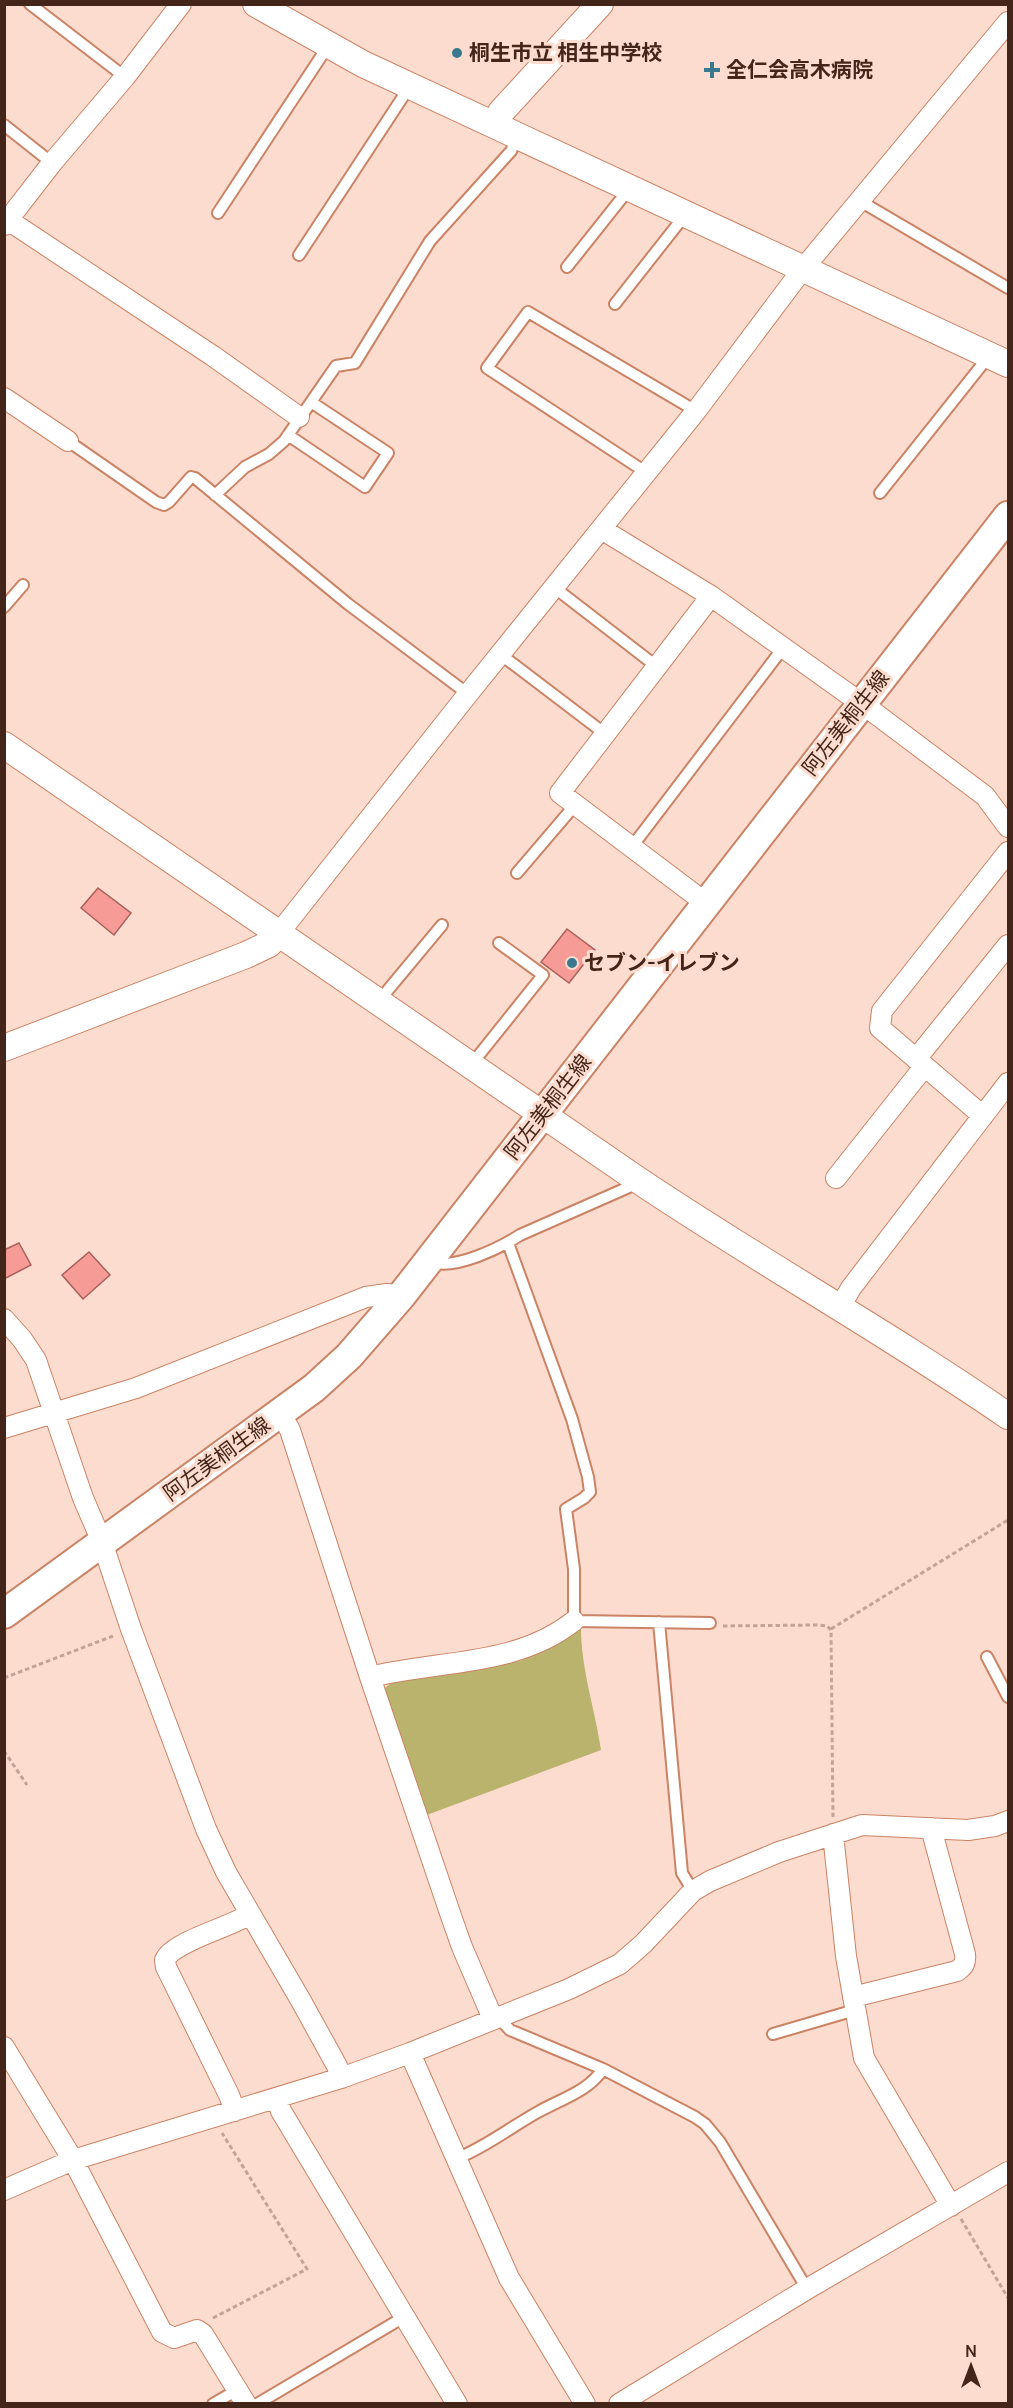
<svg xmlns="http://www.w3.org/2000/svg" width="1013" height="2408" font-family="Manrope,'Noto Sans JP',sans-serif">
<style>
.green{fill:#bab36d}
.building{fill:#f79b96;stroke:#aa5f5b;stroke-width:1.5}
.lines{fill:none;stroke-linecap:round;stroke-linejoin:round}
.service-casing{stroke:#cb8365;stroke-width:14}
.minor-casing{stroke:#cb8365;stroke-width:22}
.tertiary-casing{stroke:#cb8365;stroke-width:28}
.secondary-casing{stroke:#cb8365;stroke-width:32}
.path{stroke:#c2a497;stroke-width:3;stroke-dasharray:4.5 3;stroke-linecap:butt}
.service{stroke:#fff;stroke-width:10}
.minor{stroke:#fff;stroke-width:20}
.tertiary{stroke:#fff;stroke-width:26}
.secondary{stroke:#fff;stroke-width:28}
.poi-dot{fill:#3a788e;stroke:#fbdccf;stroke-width:2}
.labels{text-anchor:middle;stroke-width:6;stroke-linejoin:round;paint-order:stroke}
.poi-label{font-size:21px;font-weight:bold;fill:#432619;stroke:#fbdccf;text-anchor:start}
.street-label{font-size:21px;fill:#432619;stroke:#fbdccf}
</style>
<rect width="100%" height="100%" fill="#fbdccf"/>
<path class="green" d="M581,1628C581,1669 595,1709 601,1750L424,1816L382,1690L395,1680L520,1661Z"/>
<path class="building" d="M98,888L131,913L114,935L81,908Z
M567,929L595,950L569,983L541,962Z
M19,1243L31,1265L4,1279V1250Z
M89,1252L110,1275L83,1299L62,1275Z"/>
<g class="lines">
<g class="service-casing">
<path id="service" d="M30,4L125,77
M4,125L52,163
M860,201L1008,288
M218,213L328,46
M299,255L410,86
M567,267L629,189
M615,304L685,215
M288,435L365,487L388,453L311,402
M68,441L156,502L164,505L169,502L191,477L195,478L348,604L468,694
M647,473L487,368L528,312L696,411
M880,493L989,356
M215,495L245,467L269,454L284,441L336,366L355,363L430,241L511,151L518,136
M555,588L656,666
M4,607L23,585
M500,654L604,733
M631,848L783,648
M517,873L575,805
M378,1002L442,925
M471,1065L543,975L499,943
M508,1243L572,1419L588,1477L590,1492L584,1498L566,1509L574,1569V1621L710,1623
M432,1262C455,1270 500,1248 520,1235L629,1187L637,1181
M659,1622L682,1873L693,1891
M987,1657L1008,1697
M498,2017L510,2030L603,2069L695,2117L705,2124L720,2142L807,2289
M773,2034L855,2010
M458,2158C487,2146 511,2127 538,2112C561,2099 589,2091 603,2069
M213,2404L237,2390
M257,2404L404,2317"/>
</g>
<g class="minor-casing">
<path id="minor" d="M8,220L213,356L299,417
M4,225L52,163L125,77L181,4
M4,398L68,441
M603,530L711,596L872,711L985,796L1008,827
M707,904L560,793L711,596
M279,933L468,694L696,411L802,270L1008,22
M916,1059L1008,945
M983,1116L880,1028L882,1011L1008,852
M836,1178L924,1067
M840,1307L851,1288L1008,1083
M4,1319L22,1339L36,1360L83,1498L102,1542L131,1629L206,1829L226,1872L300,1999L337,2066L341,2078
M280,1413L290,1430L370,1677L451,1916L462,1947L493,2019
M4,1428L136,1388L366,1297L387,1294L402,1295
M370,1677C438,1660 516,1667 574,1621
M833,1834L846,1956L864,2058L951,2206
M853,1997L957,1971C964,1966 966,1963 965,1954L931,1828
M4,2047L73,2160L162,2332L174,2338L197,2330L203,2334L246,2404
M410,2053L509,2278L585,2404
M277,2098L281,2111L457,2404
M235,2111L229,2095L166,1967L165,1960C172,1942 231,1927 250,1914
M4,2190L73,2160L341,2078L410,2053L569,1989L620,1964L643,1944L693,1891L710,1881L779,1852L862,1825L968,1830L995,1826L1008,1821
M619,2404L807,2289L1008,2172"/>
</g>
<g class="tertiary-casing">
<path id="tertiary" d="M256,4L363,64L1008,364
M495,124L501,112L600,4
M4,745L638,1180C760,1262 888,1333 1008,1416
M4,1048L246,955L269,944L279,933"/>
</g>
<g class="secondary-casing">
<path id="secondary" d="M4,1614L314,1388L349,1356L402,1295L1008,516"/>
</g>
<path class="path" d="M723,1626L817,1625L827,1626L831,1630L833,1817
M831,1629L1008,1520
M4,1678L113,1636
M4,1751L27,1785
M961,2219L1008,2298
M213,2318L307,2269L222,2133"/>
<use href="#service" class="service"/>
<use href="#minor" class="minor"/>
<use href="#tertiary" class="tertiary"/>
<use href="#secondary" class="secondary"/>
</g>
<g class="poi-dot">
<circle cx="457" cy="53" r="6"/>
<path d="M709 61h6v6h6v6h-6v6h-6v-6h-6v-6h6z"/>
<circle cx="572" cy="963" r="6"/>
</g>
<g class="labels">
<g class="poi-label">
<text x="469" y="60">桐生市立 相生中学校</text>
<text x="726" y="77">全仁会高木病院</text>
<text x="584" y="970">セブン-イレブン</text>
</g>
<g class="street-label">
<text transform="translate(846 723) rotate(-52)" y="7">阿左美桐生線</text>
<text transform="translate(548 1107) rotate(-52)" y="7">阿左美桐生線</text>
<text transform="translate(217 1459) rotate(-36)" y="7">阿左美桐生線</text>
</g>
</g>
<rect width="1013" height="2408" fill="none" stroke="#432619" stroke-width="12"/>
<g transform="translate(971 2366)" stroke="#fbdccf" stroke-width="4.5" paint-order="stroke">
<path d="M0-4.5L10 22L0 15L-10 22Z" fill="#432619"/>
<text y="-9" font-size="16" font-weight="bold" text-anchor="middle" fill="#432619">N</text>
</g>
</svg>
